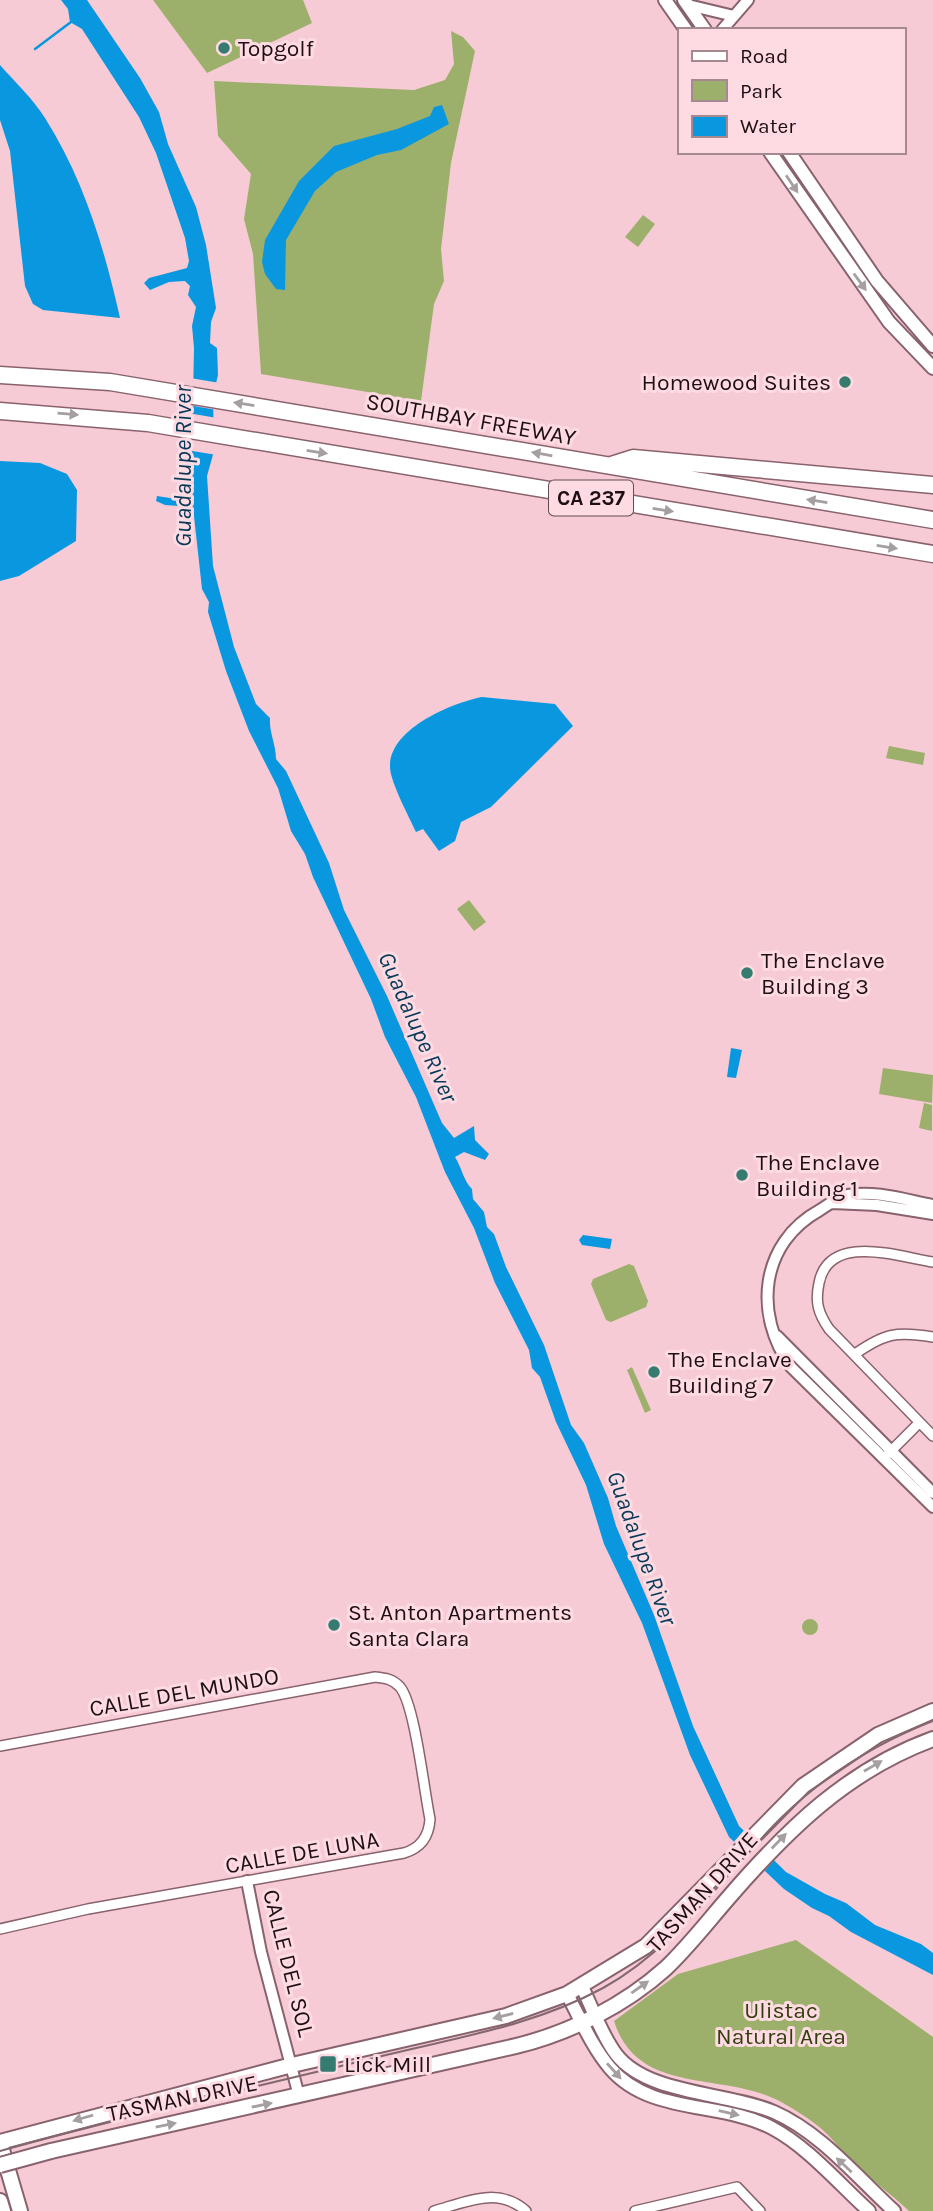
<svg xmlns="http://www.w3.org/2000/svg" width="933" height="2211" font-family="Karla,sans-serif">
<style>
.green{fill:#9db06b}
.water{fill:#0997e0}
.pier{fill:#f6cbd6}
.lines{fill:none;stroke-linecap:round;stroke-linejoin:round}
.stream{stroke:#0997e0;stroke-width:2.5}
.minor-casing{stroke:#88626c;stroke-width:12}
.tertiary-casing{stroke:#88626c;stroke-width:14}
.secondary-casing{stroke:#88626c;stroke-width:16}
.primary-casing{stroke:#88626c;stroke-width:18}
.motorway-casing{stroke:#88626c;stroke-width:19}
.minor{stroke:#fff;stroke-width:9}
.tertiary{stroke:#fff;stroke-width:10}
.secondary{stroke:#fff;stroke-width:12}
.primary{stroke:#fff;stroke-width:14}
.motorway{stroke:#fff;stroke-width:16}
.tram{stroke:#846870;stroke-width:2}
.primary-bridge-casing{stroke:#88626c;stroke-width:18;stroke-linecap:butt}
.primary-bridge{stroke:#fff;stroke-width:14}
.oneway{fill:#a59fa1}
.poi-dot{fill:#367b70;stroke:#fedbe3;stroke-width:2.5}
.labels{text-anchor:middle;stroke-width:6;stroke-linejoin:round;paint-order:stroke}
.shield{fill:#fedbe3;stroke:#614c52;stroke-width:2}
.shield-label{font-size:21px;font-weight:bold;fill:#1e0f14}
.poi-label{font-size:23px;fill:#1e0f14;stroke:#fedbe3;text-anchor:start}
.street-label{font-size:23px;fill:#1e0f14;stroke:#fedbe3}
.park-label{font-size:23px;fill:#333e0d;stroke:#fedbe3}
.water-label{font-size:24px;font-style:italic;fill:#083a58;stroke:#fedbe3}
</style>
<rect width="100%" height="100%" fill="#f6cbd6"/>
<path class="green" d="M153,0H303L312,23L207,73Z
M451,31L463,37L475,51L451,163L441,249L444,281L434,304L421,401L261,374L253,254L244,219L251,174L218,136L214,81L414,90L445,80L454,64Z
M643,215L655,224L638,247L625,237Z
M889,746L925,753L923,765L886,758Z
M469,900L486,922L474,931L457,909Z
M883,1068L933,1075L932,1103L879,1094Z
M924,1103L932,1105V1131L919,1128Z
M629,1264L634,1266L648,1301L646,1307L611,1322L606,1320L591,1284L593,1279Z
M632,1367L651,1410L645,1413L627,1370Z
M802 1627a8 8 0 1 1 16 0a8 8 0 1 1-16 0Z
M796,1940L933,2037V2211H909C892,2195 873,2181 856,2166C845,2156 837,2144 827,2134C815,2122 797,2111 783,2103C726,2070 638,2098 614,2021L678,1974Z"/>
<path class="water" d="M61,0H87L140,78L159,112L168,144L196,207L206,245L216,308L211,322L210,343L217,348L218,375L213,396L214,451L207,476L213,566L234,647L256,704L270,718C269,733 276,744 276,759L286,771L329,863L344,910L387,996L442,1123L454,1138L474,1126L475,1140L489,1154L485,1160L464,1152L455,1157C462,1168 463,1180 472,1189L473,1199L484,1212L487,1227L494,1234L506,1267L544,1345L571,1425L584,1443L608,1498L616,1526L654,1615L693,1726L739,1826L786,1872L825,1894L846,1903L875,1925L921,1944L933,1953V1975L851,1932L829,1916L812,1908L784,1889L729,1837L690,1755L642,1623L604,1544L586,1485L556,1422L540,1377L532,1368L529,1350L495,1283L474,1228L445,1172L416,1097L385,1037L371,999L313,877L305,854L291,831L278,788L249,731L226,671L208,612L209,602L202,589L193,507L165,505L156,501L157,496L183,500L191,492L194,348L192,326L196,307L188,295L190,286L185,281L169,282L150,290L144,283L149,278L187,268L189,261L185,238L156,153L139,117L82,29L70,22L68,9Z
M0,65C15,82 33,99 45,118C84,180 104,247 120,318L43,310L33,304L25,286L10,151L0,120Z
M442,105L449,124L401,150L377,155L336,172L315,191L286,240L285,290L276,289L265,274L262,262L265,240L299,181L334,146L397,129L430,116L434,107Z
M0,461L40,463L67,474L77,490L76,541L19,576L0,581Z
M482,697L555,704L573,726L491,807L461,822L455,841L439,851L423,829L416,832C409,816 389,780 390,765C391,728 452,703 482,697Z
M731,1048L742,1050L736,1078L727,1077Z
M583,1235L612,1239L610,1249L582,1245L579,1240Z"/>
<path class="pier" d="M190,378L220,383L217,410L188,405Z
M188,413L217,418V455L186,450Z
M746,1828L776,1858L763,1873L732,1844Z"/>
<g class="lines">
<path class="stream" d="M35,49L71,22"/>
<g class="minor-casing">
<path id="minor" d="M933,1262C899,1257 829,1232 819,1283C815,1302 818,1313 829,1329L933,1436
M855,1354C885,1333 897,1331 933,1337
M888,1454L919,1423
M0,1746L375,1677C385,1678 393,1679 400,1687C415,1705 424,1791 430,1819C429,1836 421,1848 404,1853L88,1909L0,1929
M434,2211C466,2202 498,2186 526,2211
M635,2211L737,2187L760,2211"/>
</g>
<g class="tertiary-casing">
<path id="tertiary" d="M688,5L734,16
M722,30L748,0
M832,1203L877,1205L933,1214
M933,1205C906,1200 875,1190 848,1195C838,1197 828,1205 820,1210C760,1243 753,1314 791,1367L933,1507
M777,1336L933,1493
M247,1881L261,1952L299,2096"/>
</g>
<g class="secondary-casing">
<path id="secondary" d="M665,0L686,30
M684,0L705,30
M770,152L889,322L933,368
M789,152L877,281L933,346
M582,1987C593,2009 601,2034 616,2054C647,2095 728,2092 774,2112C820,2132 857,2177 894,2211
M567,1994C580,2018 592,2047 610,2068C650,2115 721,2101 772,2128C808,2147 839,2184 869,2211"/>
</g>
<g class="primary-casing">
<path id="primary" d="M0,2142L292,2065L506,2016L567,1994L646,1946L803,1786L878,1735L933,1711
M0,2143L20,2211
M51,2151L516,2046C570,2033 625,2005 666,1968C689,1946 709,1920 730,1896C788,1829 848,1770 933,1739
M0,2201L3,2211"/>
</g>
<g class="motorway-casing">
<path id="motorway" d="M0,375L110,382L933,520
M0,411L148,423L933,554
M611,465L633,458L933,485"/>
</g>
<use href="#minor" class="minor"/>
<use href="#tertiary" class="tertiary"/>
<use href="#secondary" class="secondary"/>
<use href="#primary" class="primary"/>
<use href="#motorway" class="motorway"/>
<path class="tram" d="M0,2151C128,2115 257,2087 386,2055C460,2037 535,2025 603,1988C677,1947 723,1875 782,1817C825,1775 877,1743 933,1721"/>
<g class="primary-bridge-casing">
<path id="primary-bridge" d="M0,2165L51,2151"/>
</g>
<use href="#primary-bridge" class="primary-bridge"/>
</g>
<defs><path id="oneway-solid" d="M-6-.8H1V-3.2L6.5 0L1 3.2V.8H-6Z" transform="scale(1.75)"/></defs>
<g class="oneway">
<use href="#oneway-solid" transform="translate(792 184) rotate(56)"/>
<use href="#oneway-solid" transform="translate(860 282) rotate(54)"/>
<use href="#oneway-solid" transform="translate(244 404) rotate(-171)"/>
<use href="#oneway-solid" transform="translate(68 414) rotate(5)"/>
<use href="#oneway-solid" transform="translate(317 452) rotate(9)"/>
<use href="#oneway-solid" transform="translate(542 454) rotate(-170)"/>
<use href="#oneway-solid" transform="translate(817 501) rotate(-171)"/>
<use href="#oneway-solid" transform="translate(663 510) rotate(9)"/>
<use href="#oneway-solid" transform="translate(887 547) rotate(9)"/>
<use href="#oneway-solid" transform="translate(873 1766) rotate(-30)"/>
<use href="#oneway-solid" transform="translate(779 1841) rotate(-46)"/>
<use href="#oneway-solid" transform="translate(640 1987) rotate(-35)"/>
<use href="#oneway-solid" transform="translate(503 2016) rotate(166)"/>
<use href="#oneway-solid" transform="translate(614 2071) rotate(48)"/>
<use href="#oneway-solid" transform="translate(262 2105) rotate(-12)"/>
<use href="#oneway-solid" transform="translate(729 2113) rotate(13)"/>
<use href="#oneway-solid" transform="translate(83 2118) rotate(164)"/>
<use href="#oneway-solid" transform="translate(166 2125) rotate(-11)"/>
<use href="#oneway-solid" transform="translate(844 2165) rotate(-137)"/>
</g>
<g class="poi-dot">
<circle cx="224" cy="48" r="7"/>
<circle cx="845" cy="382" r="7"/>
<circle cx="747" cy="973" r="7"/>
<circle cx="742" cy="1175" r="7"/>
<circle cx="654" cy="1372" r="7"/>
<circle cx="334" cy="1625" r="7"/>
<rect x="319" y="2055" width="18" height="18" rx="3.5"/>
</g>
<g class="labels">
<rect class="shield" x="549" y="480.5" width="84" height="35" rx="5"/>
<g class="shield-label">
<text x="591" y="505">CA 237</text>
</g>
<g class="poi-label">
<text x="238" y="56">Topgolf</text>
<text x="831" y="390" text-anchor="end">Homewood Suites</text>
<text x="761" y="968">The Enclave<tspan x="761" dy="26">Building 3</tspan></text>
<text x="756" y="1170">The Enclave<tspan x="756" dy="26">Building 1</tspan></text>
<text x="668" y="1367">The Enclave<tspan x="668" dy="26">Building 7</tspan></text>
<text x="348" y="1620">St. Anton Apartments<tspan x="348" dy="26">Santa Clara</tspan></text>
<text x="344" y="2072">Lick Mill</text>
</g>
<g class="street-label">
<text transform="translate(471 419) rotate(10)" y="8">SOUTHBAY FREEWAY</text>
<text transform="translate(184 1692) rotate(-10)" y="8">CALLE DEL MUNDO</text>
<text transform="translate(302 1852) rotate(-10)" y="8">CALLE DE LUNA</text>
<text transform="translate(702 1892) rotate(-48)" y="8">TASMAN DRIVE</text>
<text transform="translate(289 1963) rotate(76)" y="8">CALLE DEL SOL</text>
<text transform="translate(182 2098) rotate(-12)" y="8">TASMAN DRIVE</text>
</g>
<g class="park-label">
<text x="781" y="2018">Ulistac<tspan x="781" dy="26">Natural Area</tspan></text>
</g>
<g class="water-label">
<text transform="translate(183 466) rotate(-90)" y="8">Guadalupe River</text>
<text transform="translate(418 1027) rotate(66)" y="8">Guadalupe River</text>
<text transform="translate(642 1548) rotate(70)" y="8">Guadalupe River</text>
</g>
</g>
<rect x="678" y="28" width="228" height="126" fill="#fedbe3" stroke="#a48990" stroke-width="2"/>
<rect x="692" y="51" width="35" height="10" fill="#ffffff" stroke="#a48990" stroke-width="2"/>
<text x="740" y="63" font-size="21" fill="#1e0f14">Road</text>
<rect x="692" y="80" width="35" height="21" fill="#9db06b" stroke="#a48990" stroke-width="2"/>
<text x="740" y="98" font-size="21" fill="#1e0f14">Park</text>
<rect x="692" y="116" width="35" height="21" fill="#0997e0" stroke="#a48990" stroke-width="2"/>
<text x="740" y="133" font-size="21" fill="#1e0f14">Water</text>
</svg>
